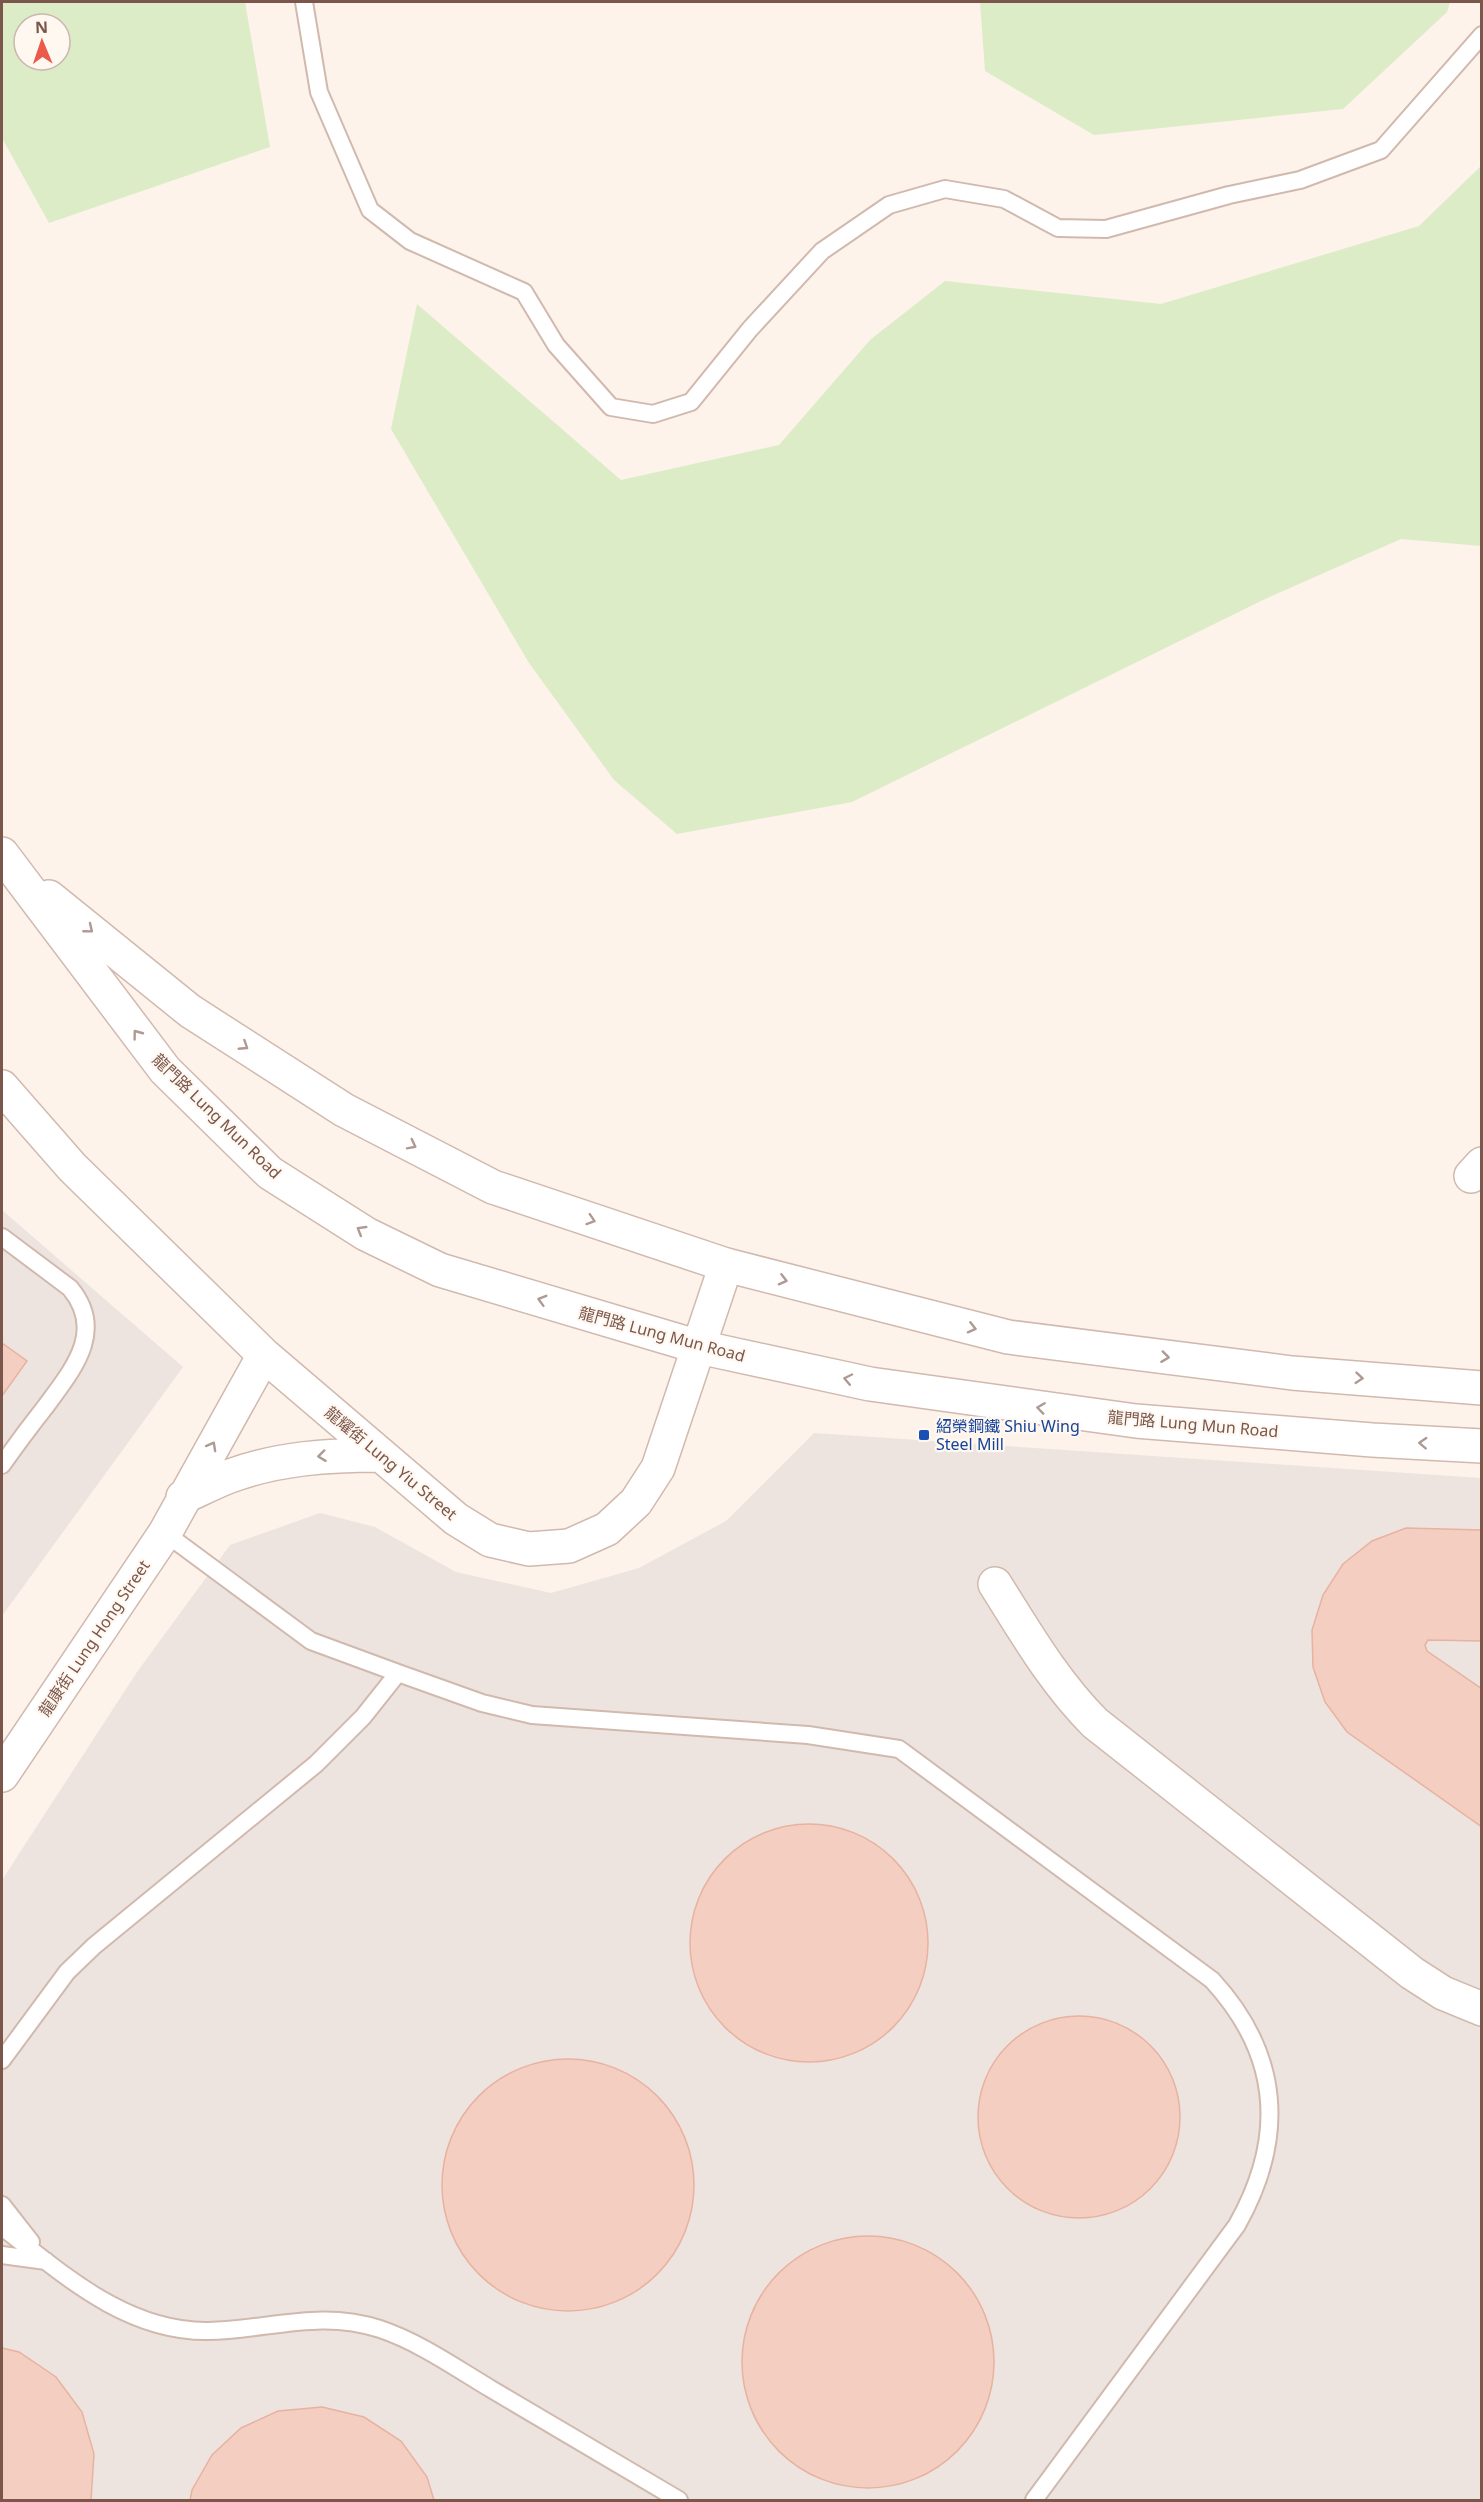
<svg xmlns="http://www.w3.org/2000/svg" width="1483" height="2502" font-family="'Noto Sans','Noto Sans TC',sans-serif">
<style>
.industrial{fill:#ede4e0}
.green{fill:#dbecc7;fill-rule:evenodd}
.building{fill:#f4cec0;stroke:#e7b2a0;stroke-width:1.5}
.lines{fill:none;stroke-linecap:round;stroke-linejoin:round}
.service-casing{stroke:#d1b9ae;stroke-width:20}
.minor-casing{stroke:#d1b9ae;stroke-width:36}
.tertiary-casing{stroke:#d1b9ae;stroke-width:36}
.service{stroke:#fff;stroke-width:16}
.minor{stroke:#fff;stroke-width:33}
.tertiary{stroke:#fff;stroke-width:33}
.oneway{stroke:#af9a93}
.transit-dot{fill:#1a4fb4;stroke:#fff8f1;stroke-width:2}
.labels{text-anchor:middle;stroke-width:4.5;stroke-linejoin:round;paint-order:stroke}
.street-label{font-size:16px;fill:#7a564b;stroke:#fff8f1}
.transit-label{font-size:16px;fill:#164399;stroke:#fff8f1;text-anchor:start}
</style>
<rect width="100%" height="100%" fill="#fdf3ea"/>
<path class="industrial" d="M2,1210L183,1367L2,1616Z
M814,1433L1481,1478V2500H2V1880L137,1672L230,1545L320,1513L375,1527L456,1572L551,1593L639,1568L726,1521Z"/>
<path class="green" d="M2,2H245L270,147L49,223L2,138ZM24,24H60V60H24Z
M980,2H1450L1447,12L1343,109L1094,135L985,71Z
M1481,166V546L1401,539L1265,599L852,802L677,834L614,780L529,663L391,429L417,304L621,480L779,445L870,340L945,281L1161,304L1419,226Z"/>
<path class="building" d="M2,1343L27,1361L2,1396Z
M1406,1528L1482,1530V1641L1428,1640L1425,1645L1427,1651L1482,1689V1827L1347,1732L1325,1702L1313,1667L1312,1630L1323,1595L1343,1564L1372,1541Z
M690 1943a119 119 0 1 1 238 0a119 119 0 1 1-238 0Z
M978 2117a101 101 0 1 1 202 0a101 101 0 1 1-202 0Z
M442 2185a126 126 0 1 1 252 0a126 126 0 1 1-252 0Z
M742 2362a126 126 0 1 1 252 0a126 126 0 1 1-252 0Z
M2,2348L19,2352L56,2377L82,2412L94,2454L91,2500H2Z
M322,2407L364,2417L401,2441L427,2477L434,2500H190L192,2490L212,2455L241,2428L278,2411Z"/>
<g class="lines">
<g class="service-casing">
<path id="service" d="M304,2L319,92L370,210L410,241L524,292L556,345L611,407L653,414L691,402L750,329L822,251L889,205L945,189L1004,199L1058,228L1106,229L1229,195L1300,180L1381,150L1482,35
M2,1237L70,1288C106,1331 73,1369 46,1406C31,1425 16,1445 2,1465
M165,1533L311,1641L398,1673
M2,2060L67,1972L94,1946L316,1764L363,1717L398,1673L482,1703L532,1715L808,1735L899,1749L1212,1980C1281,2055 1286,2138 1237,2225L1034,2500
M2,2205L31,2242
M2,2227C63,2274 126,2332 208,2331C268,2330 320,2309 380,2329C419,2342 456,2368 491,2389C554,2426 617,2463 679,2500
M2,2255L46,2261"/>
</g>
<g class="minor-casing">
<path id="minor" d="M2,1087L72,1167L264,1355L456,1519L490,1540L529,1549L569,1546L607,1529L636,1502L658,1468L726,1265
M1471,1176L1482,1164
M183,1497C199,1490 214,1482 230,1476C279,1458 329,1455 380,1455
M995,1584C1026,1633 1054,1682 1095,1723L1412,1973L1443,1993L1482,2009
M2,1775L165,1533L264,1355"/>
</g>
<g class="tertiary-casing">
<path id="tertiary" d="M2,854L165,1070L270,1173L366,1234L440,1270L699,1347L870,1384L1136,1421L1372,1440L1482,1446
M49,897L190,1011L344,1110L493,1187L726,1265L1008,1337L1292,1373L1482,1388"/>
</g>
<use href="#service" class="service"/>
<use href="#minor" class="minor"/>
<use href="#tertiary" class="tertiary"/>
</g>
<defs><path id="oneway-chevron" d="M-2-3.5L2.5 0L-2 3.5" fill="none" stroke-width="1.6" stroke-linecap="round" stroke-linejoin="round" transform="scale(1.5)"/></defs>
<g class="oneway">
<use href="#oneway-chevron" transform="translate(89 929) rotate(39)"/>
<use href="#oneway-chevron" transform="translate(137 1034) rotate(-127)"/>
<use href="#oneway-chevron" transform="translate(244 1046) rotate(33)"/>
<use href="#oneway-chevron" transform="translate(412 1145) rotate(27)"/>
<use href="#oneway-chevron" transform="translate(591 1220) rotate(18)"/>
<use href="#oneway-chevron" transform="translate(361 1230) rotate(-149)"/>
<use href="#oneway-chevron" transform="translate(783 1280) rotate(14)"/>
<use href="#oneway-chevron" transform="translate(542 1300) rotate(-164)"/>
<use href="#oneway-chevron" transform="translate(972 1328) rotate(14)"/>
<use href="#oneway-chevron" transform="translate(1165 1357) rotate(7)"/>
<use href="#oneway-chevron" transform="translate(1359 1378) rotate(5)"/>
<use href="#oneway-chevron" transform="translate(848 1379) rotate(-168)"/>
<use href="#oneway-chevron" transform="translate(1041 1408) rotate(-172)"/>
<use href="#oneway-chevron" transform="translate(1423 1443) rotate(-177)"/>
<use href="#oneway-chevron" transform="translate(212 1446) rotate(-61)"/>
<use href="#oneway-chevron" transform="translate(322 1456) rotate(173)"/>
</g>
<rect class="transit-dot" x="918" y="1429" width="12" height="12" rx="3"/>
<g class="labels">
<g class="street-label">
<text transform="translate(217 1116) rotate(44)" y="6">龍門路 Lung Mun Road</text>
<text transform="translate(662 1334) rotate(15)" y="6">龍門路 Lung Mun Road</text>
<text transform="translate(1193 1424) rotate(5)" y="6">龍門路 Lung Mun Road</text>
<text transform="translate(391 1463) rotate(40)" y="6">龍耀街 Lung Yiu Street</text>
<text transform="translate(94 1638) rotate(-56)" y="6">龍康街 Lung Hong Street</text>
</g>
<g class="transit-label">
<text x="936" y="1432">紹榮鋼鐵 Shiu Wing<tspan x="936" dy="18">Steel Mill</tspan></text>
</g>
</g>
<rect width="1483" height="2502" fill="none" stroke="#7a564b" stroke-width="6"/>
<g transform="translate(42 42) rotate(358)"><circle r="28" fill="#fff8f1" stroke="#cab7af" stroke-width="1.5"/>
<path d="M0-4.5L10 22L0 15L-10 22Z" fill="#ea5b4c"/>
<text y="-9" font-size="16" font-weight="bold" text-anchor="middle" fill="#7a564b">N</text>
</g>
</svg>
